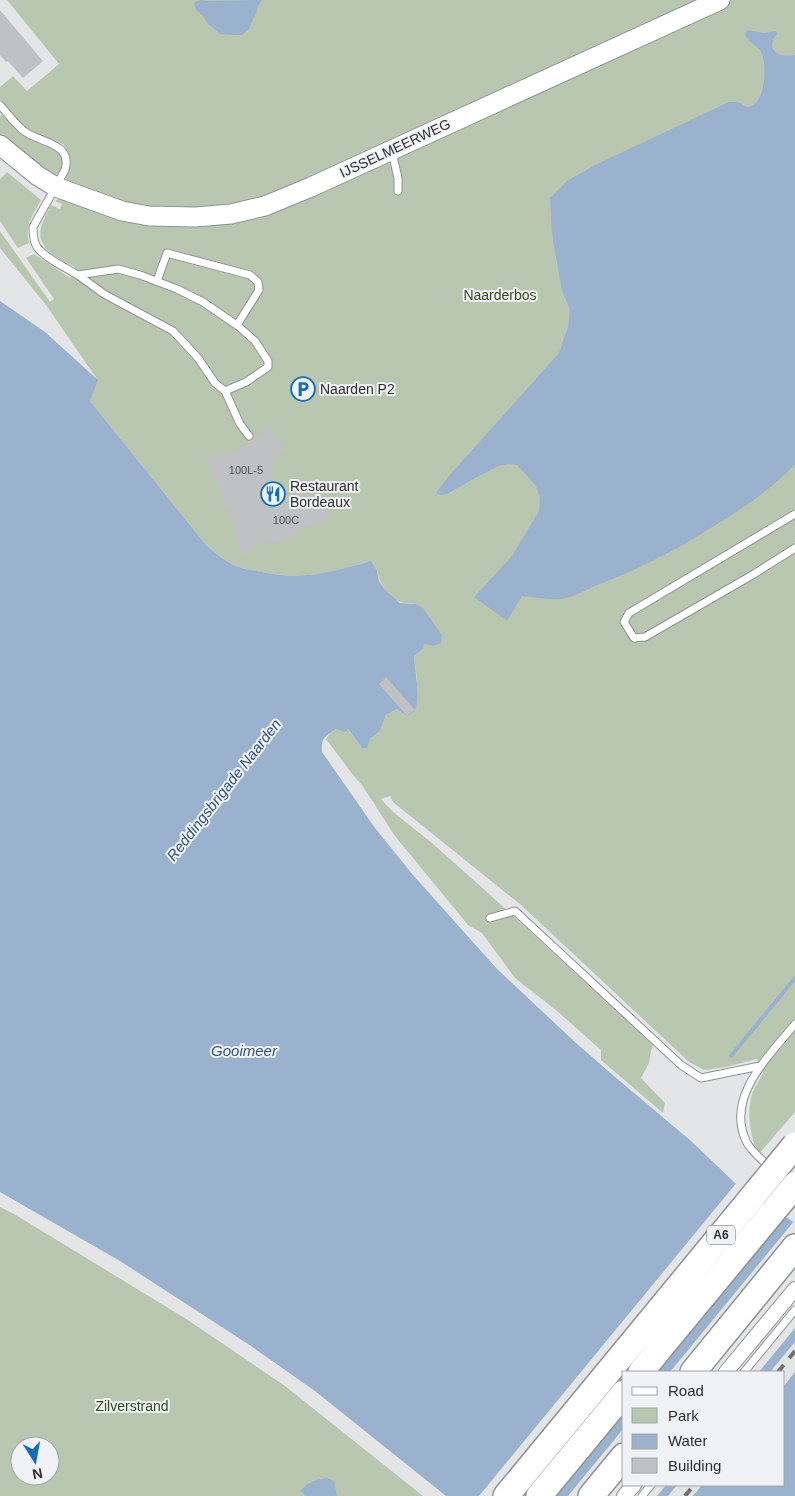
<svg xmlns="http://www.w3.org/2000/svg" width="795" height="1496" font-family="Helvetica,sans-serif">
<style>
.green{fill:#bac7b0;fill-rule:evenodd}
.water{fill:#9bb2cf;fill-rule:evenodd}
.pier{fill:#e3e5e7}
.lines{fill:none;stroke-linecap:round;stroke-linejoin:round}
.stream{stroke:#9bb2cf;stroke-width:4}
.building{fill:#bfc1c3}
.service-casing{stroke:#8f9193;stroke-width:9}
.minor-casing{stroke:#8f9193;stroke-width:16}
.secondary-casing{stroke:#8f9193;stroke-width:21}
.motorway-casing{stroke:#8f9193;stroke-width:28}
.service{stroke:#fff;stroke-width:7}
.minor{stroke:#fff;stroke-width:14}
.secondary{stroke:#fff;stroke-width:19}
.motorway{stroke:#fff;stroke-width:25}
.rail{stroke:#6e7071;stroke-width:4;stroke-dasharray:9 9;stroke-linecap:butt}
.motorway-bridge-casing{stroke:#8f9193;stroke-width:28;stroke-linecap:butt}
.motorway-bridge{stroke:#fff;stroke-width:25}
.labels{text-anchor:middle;stroke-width:4;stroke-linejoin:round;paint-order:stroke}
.number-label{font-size:11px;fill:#525354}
.shield{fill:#f0f2f5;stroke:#68696a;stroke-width:1}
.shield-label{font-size:12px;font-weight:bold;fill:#2d2e2f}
.street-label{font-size:14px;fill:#2d2e2f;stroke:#f0f2f5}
.park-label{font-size:14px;fill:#334b1b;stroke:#f0f2f5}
.poi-label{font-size:14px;fill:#2d2e2f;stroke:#f0f2f5;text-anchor:start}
.water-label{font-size:15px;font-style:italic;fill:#32537c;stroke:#f0f2f5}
</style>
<rect width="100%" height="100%" fill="#e3e5e7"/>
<path class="green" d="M7,0H795V1112L758,1155C751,1137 747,1118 751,1099C752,1090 759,1081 763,1073L757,1059L726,1067L704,1070L689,1062L521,905L393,802L390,796L381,799L392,811L432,843L488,893L610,1005L636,1027L653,1045L651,1051L649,1063L641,1078L665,1103L663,1113L601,1060V1050L557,1011L515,978L482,933L468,925L395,836L362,785L353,775L326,739L330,733L336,729L345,731L348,729L362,748L370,739L380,731L386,715L397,709L417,705V680L414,656L423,649L416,604C411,603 405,604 400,602C387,597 380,583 377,571L364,563C327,574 300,580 261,572C251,570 241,569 232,564C223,560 215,552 207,546L90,401L97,379L46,305L0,248V231L50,302L54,299L26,258L34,254L70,278L75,267C59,259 36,249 41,228C43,220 47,212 51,205L60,209L62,204L55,201L62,197L66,182V176L71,163L67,151L63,144L29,131L0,100V87L13,76L27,91L59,64Z
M3,114C11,122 20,132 29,138C41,145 65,147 62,166C60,172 57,175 51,177L0,137V116Z
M7,172L41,200C33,215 24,225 29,243L18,248L0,221V179Z
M0,1207L14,1214L188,1320L285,1386L423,1496H0ZM20,1446H50V1476H20Z"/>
<path class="water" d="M200,0L208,1L262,0L258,6L256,13L249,29L242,35H233L220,34L207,23L204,17L196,10L194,3Z
M748,30L764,33L776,31L777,34C764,50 779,58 795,55V464C772,489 743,508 714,526C677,550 637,570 595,586C586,590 570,599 560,599C548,600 534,597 522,596L507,621L474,597L512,556L539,511L540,497L536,486L517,465L508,464L499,466L477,477L447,494L440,495L436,493L448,477L559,353L568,327L570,310L562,291L552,234L550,198L567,181L595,165L729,102C732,102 735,102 737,102C743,103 745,109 751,106C766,101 767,63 761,52C757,45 748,42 745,35L746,32Z
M0,301L45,332L98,380L90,401L207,546C215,552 223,560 232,564C241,569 252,570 262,572C304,581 331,572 371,561L377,571L379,581L386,591L400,603L416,604L423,608L442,635L441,643L434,646L424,644L423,649L414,656C415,668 420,698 416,708C414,712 411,714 407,716L397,709L386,715L380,731L370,739L367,748H362L348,729L345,732L336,729C325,737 321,737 322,752L375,828L413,875L497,969L576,1043L615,1077L691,1141L735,1183L795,1223V1496H446L315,1391L248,1344L120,1261L0,1192ZM624,1372H784V1485H624Z
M326,1478L334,1481L337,1496H305L301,1491C306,1482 317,1480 326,1478Z"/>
<path class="pier" d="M738,1181L784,1213L653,1372H624V1408L551,1496H479Z
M795,1220V1328L759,1372H670Z
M795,1342V1372L784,1386V1372H770Z
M624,1428V1485H666L657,1496H568Z
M677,1485H702L693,1496H668Z"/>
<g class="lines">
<path class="stream" d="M731,1056L795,978"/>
</g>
<path class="building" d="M0,10L43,61L23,78L8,61L6,62L0,55Z
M270,425L285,449L278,455L272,467L273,479L277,488L284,495L296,499L307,498L315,494L330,518L314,526L298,528L293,536L282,542L274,544L263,542L252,550L241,555L233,527L238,526L225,506L219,484L217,485L212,469H211L206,458L222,454H232L240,447L252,443L258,435Z
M386,677L415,710L407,716L379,684Z"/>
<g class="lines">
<g class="service-casing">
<path id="service" d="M0,105C8,114 15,124 24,131C39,143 73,142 65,170L33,227C33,233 33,241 37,247C45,258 66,268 78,275
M392,152L398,178V191
M157,281L167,253L250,275L258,282L259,290L237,325
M225,391L246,382L268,367V361L255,341L238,326L203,302L177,289L140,275L118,269L78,275L104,294L173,331L198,358L215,383L225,391L240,424L249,436
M795,514L629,613L624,622L634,638L645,637L754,574L795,548
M490,918L515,911L681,1065L701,1078L760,1066
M771,1169C765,1162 751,1151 747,1143C724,1098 769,1056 795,1024
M744,1372L795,1310
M642,1496L651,1485"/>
</g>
<g class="minor-casing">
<path id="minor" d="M726,1372L795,1289
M624,1496L634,1485"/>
</g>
<g class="secondary-casing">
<path id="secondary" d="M0,145L38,176L56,187L122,211L149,216L195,217L231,214L265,206L311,187L720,0"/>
</g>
<g class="motorway-casing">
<path id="motorway" d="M641,1372L666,1341
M693,1372L795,1247
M506,1496L647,1325
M539,1496L624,1393
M591,1496L624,1456"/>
</g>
<use href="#service" class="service"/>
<use href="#minor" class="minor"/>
<use href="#secondary" class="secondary"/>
<use href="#motorway" class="motorway"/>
<path class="rail" d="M778,1372L795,1351
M685,1496L694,1485"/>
<g class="motorway-bridge-casing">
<path id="motorway-bridge" d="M647,1325L795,1145
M666,1341L795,1185"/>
</g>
<use href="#motorway-bridge" class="motorway-bridge"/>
</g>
<defs>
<g id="parking-ring" transform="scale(1.25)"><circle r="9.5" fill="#f0f2f5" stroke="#126dba" stroke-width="1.5"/><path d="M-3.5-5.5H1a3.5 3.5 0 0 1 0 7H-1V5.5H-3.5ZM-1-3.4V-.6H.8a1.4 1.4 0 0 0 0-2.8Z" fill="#126dba"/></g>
<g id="restaurant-ring" transform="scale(1.25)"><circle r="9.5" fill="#f0f2f5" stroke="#126dba" stroke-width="1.5"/><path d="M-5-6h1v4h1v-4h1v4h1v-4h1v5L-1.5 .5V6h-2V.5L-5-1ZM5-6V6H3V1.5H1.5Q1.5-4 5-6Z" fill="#126dba"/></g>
</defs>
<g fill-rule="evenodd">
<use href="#parking-ring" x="303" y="389"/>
<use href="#restaurant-ring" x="273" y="494"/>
</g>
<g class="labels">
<g class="number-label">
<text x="246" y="474">100L-5</text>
<text x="286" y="524">100C</text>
</g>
<rect class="shield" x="707" y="1225.5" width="28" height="19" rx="4"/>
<g class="shield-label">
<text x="721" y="1239">A6</text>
</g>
<g class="street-label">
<text transform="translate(395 148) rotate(-25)" y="5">IJSSELMEERWEG</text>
</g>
<g class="park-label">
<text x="500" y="300">Naarderbos</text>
<text x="132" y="1411">Zilverstrand</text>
</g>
<g class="poi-label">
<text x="320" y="394">Naarden P2</text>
<text x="290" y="491">Restaurant<tspan x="290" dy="16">Bordeaux</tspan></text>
</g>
<g class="water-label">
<text transform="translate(224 790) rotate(-52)" y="5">Reddingsbrigade Naarden</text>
<text x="244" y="1056">Gooimeer</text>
</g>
</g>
<rect x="622" y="1371" width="162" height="115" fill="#f0f2f5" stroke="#a2a4a6"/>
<rect x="632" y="1387" width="25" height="8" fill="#ffffff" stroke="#a2a4a6"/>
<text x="668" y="1396" font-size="15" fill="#2d2e2f">Road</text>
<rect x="632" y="1408" width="25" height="15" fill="#bac7b0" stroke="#a2a4a6"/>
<text x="668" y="1421" font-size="15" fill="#2d2e2f">Park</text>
<rect x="632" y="1434" width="25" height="15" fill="#9bb2cf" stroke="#a2a4a6"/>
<text x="668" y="1446" font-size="15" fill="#2d2e2f">Water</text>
<rect x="632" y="1458" width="25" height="15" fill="#bfc1c3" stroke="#a2a4a6"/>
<text x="668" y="1471" font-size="15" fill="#2d2e2f">Building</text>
<g transform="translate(35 1461) rotate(169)"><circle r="24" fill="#f0f2f5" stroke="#a2a4a6"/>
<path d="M0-4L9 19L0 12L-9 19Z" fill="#126dba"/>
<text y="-8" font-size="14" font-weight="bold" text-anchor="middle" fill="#2d2e2f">N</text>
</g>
</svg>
